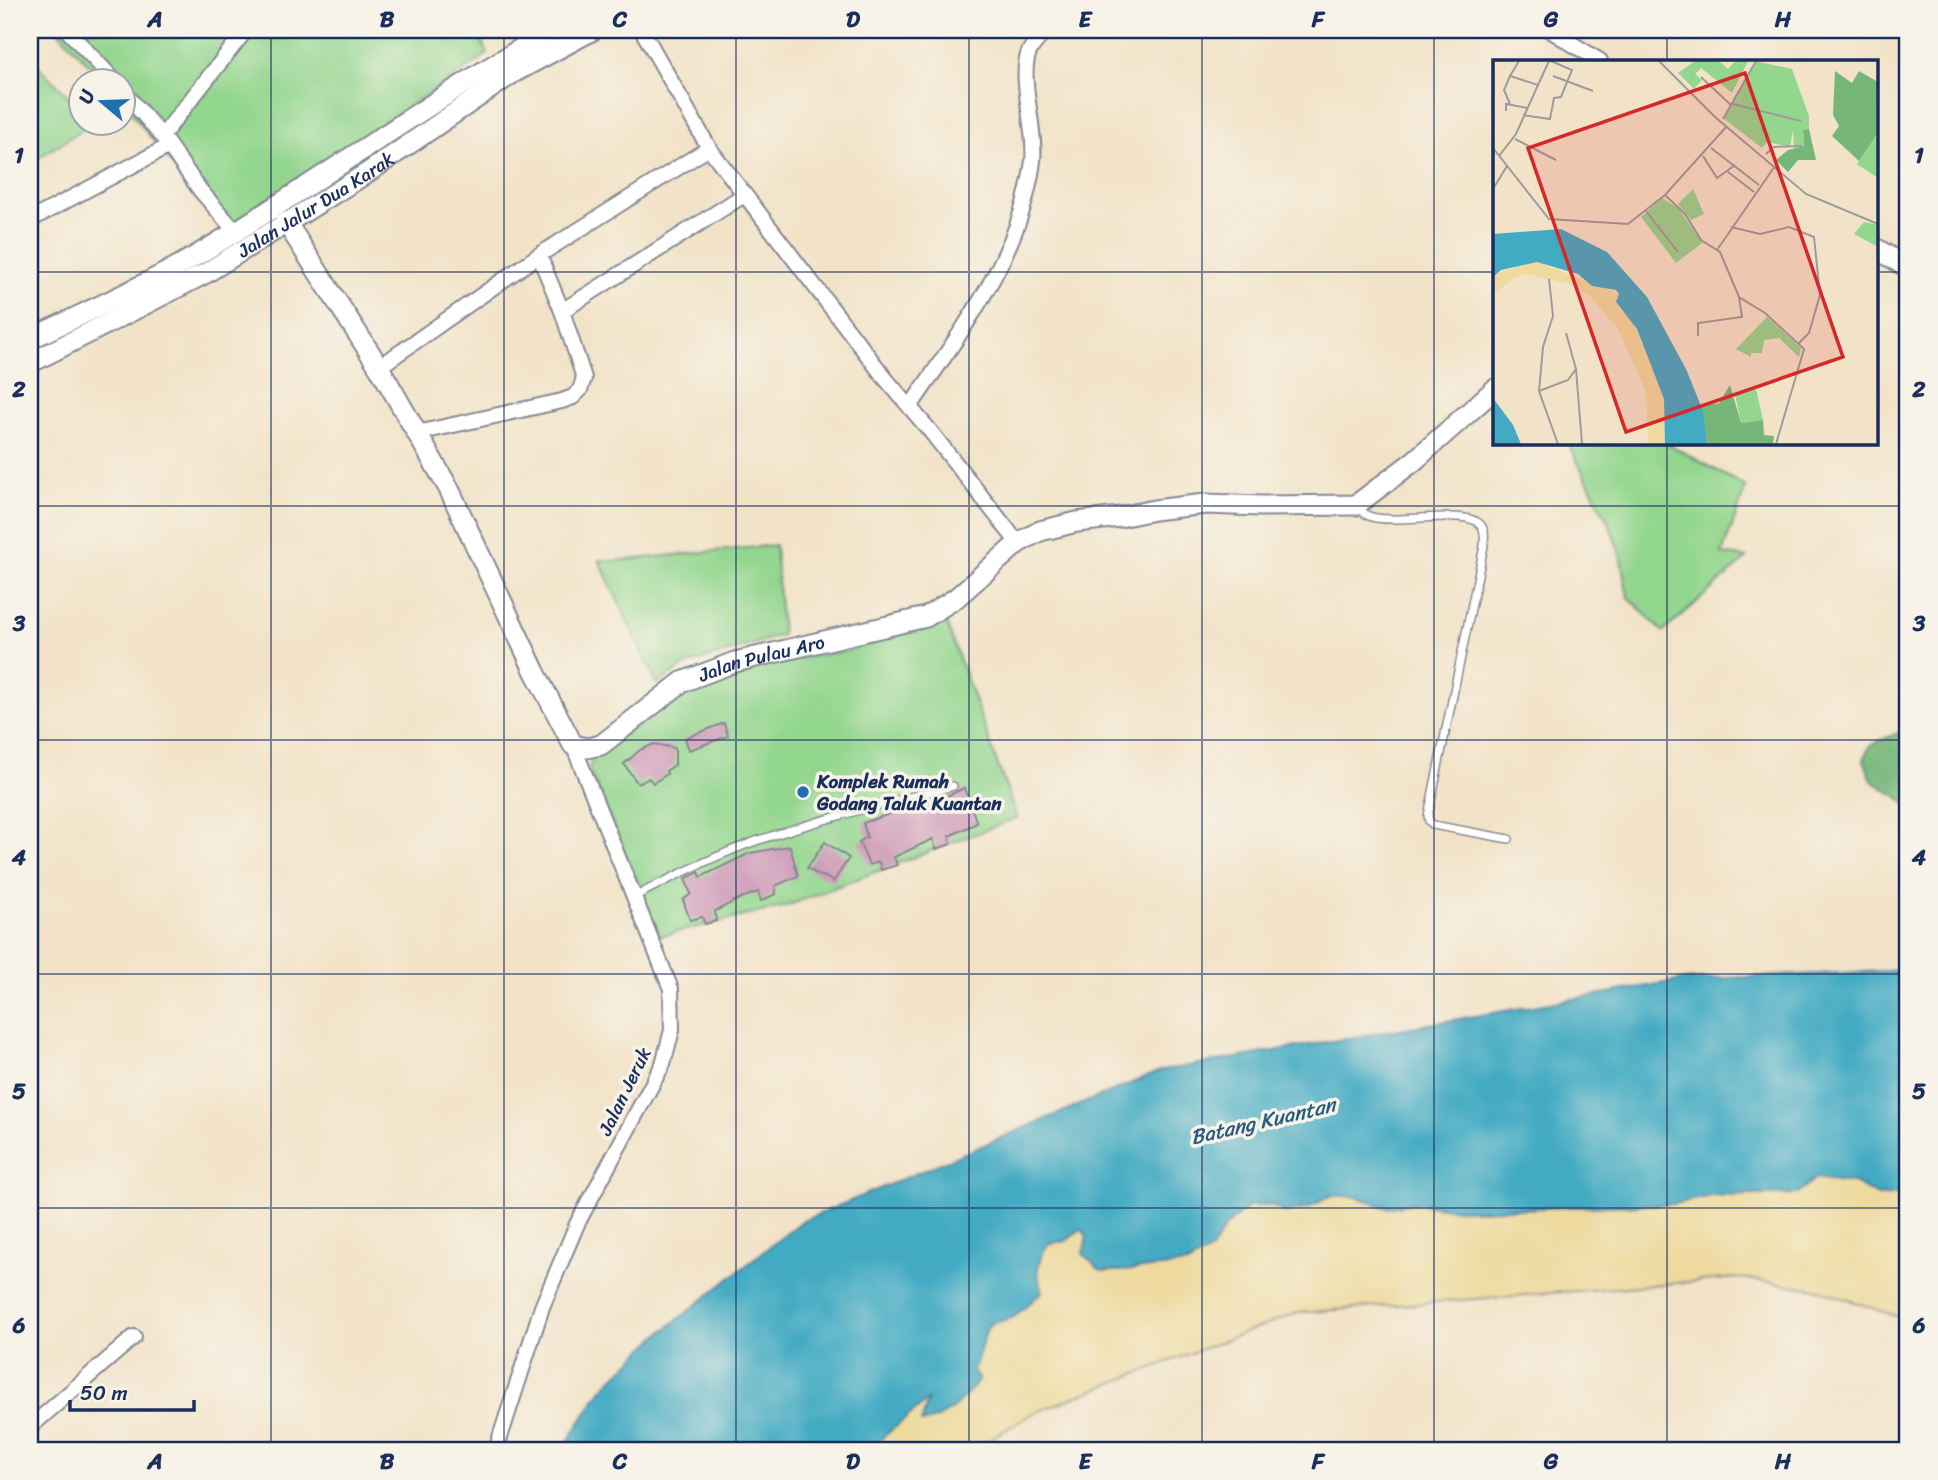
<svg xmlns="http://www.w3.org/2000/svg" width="1938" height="1480" font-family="Sriracha,sans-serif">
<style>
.green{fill:#93d68e;stroke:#578276;stroke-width:2}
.forest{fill:#76b779;stroke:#48736c;stroke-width:2}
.sand{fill:#eeda9e;stroke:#84847e;stroke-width:2}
.water{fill:#43aac3;stroke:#2f6c90;stroke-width:2}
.building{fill:#cb91b2}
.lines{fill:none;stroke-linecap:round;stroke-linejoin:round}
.lane-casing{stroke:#868993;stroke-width:10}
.street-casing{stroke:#868993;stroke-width:18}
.secondary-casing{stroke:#868993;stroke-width:23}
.lane{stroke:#fff;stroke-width:7}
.street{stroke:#fff;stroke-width:14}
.secondary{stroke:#fff;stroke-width:19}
.grid{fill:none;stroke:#1b2f5e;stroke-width:2;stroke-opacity:0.55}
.poi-dot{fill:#1f6fb2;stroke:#f7f3e8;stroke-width:2.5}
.labels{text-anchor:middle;stroke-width:7;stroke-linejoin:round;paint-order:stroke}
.street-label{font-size:19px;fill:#1b2f5e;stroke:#f7f3e8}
.poi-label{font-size:19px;font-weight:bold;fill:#1b2f5e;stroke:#f7f3e8;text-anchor:start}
.water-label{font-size:21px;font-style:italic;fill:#295a81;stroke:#f7f3e8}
.inset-road{fill:none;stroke:#9c9b9e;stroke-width:2}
.view{fill:#d62828;fill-opacity:0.15;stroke:#d62828;stroke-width:3.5}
.inset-edge{fill:none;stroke:#1b2f5e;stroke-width:3.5}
.neatline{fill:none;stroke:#1b2f5e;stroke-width:2.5}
.grid-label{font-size:23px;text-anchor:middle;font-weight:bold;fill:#1b2f5e}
</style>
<rect width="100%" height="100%" fill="#f7f3e8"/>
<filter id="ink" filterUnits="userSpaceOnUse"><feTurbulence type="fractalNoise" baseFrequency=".0143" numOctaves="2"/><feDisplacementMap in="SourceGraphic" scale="14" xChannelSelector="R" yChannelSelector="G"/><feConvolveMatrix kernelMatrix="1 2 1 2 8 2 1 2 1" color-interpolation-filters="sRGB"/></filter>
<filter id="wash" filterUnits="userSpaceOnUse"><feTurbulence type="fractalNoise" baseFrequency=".00686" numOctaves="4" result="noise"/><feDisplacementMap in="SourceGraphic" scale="28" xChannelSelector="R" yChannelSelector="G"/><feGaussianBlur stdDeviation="1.57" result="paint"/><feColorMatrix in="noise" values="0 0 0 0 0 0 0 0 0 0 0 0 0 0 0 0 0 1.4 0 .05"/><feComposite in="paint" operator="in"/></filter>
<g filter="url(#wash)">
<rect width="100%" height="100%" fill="#f2e3c8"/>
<path class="green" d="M57,30H476L488,54L226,228L193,192L123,102L122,80H103Z
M30,58L80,108V122L93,123L30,163Z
M1568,443H1671L1670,445L1746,487L1722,554L1747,558L1663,632L1628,597L1620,554L1609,523Z
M775,545L782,635L686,665L657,684L599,560L615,561Z
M945,619L1017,818L786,906L660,936L589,768L592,761L600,751L686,690L724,676L775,662L846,651Z"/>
<path class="forest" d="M1900,732L1908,733V806L1898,797L1872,781L1864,760L1870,745Z"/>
<path class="sand" d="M1815,1178L1854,1183L1878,1196L1905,1194L1908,1196V1320L1817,1289L1740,1278L1297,1313L1033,1413L972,1450H870L877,1442L929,1399L921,1423L973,1372L988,1325L1014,1317L1037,1273L1041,1253L1049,1243L1066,1241L1081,1229L1122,1271L1187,1264L1211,1250L1225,1227L1249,1206L1270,1205L1308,1208L1332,1195L1358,1197L1387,1208L1413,1203L1466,1210L1674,1204L1711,1196L1796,1194Z"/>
<path class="water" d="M1908,970V1196L1905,1194L1878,1196L1854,1183L1815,1178L1797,1194L1711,1196L1674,1204L1466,1210L1413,1203L1387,1208L1358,1197L1332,1195L1308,1208L1286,1213L1270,1205L1249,1206L1225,1227L1211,1250L1187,1264L1122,1271H1101L1083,1254L1087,1236L1081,1229L1066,1241L1049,1243C1036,1261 1036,1271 1042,1292L1014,1317L988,1325L973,1372L979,1380C964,1399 946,1420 921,1423L928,1400L877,1442L870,1450H562L602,1389L657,1336L802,1221L1160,1071L1682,980Z"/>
<g id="blocks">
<path class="building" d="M724,723L728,736L689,750L685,738Z
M654,744L675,748V765L666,771L667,774L653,783L649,778L638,784L624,764L640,750Z
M964,788L977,823L949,836L951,844L936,849L933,839L894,857L897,865L881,870L879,862L869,865L859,842L867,837L863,823L919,804V802L924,800L934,797L935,802Z
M825,842L849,858L833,882L824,876L822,877L807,868Z
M790,846L798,876L775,886L776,894L761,901L758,892L741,898L715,911L716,921L705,924L702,917L690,920L683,900L691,894L685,879L699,872L701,877L750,853Z"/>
</g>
</g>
<g filter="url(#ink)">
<use href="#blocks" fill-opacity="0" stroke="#868993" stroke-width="2"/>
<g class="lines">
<g class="lane-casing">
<path id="lane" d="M1357,506C1361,509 1364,514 1369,516C1395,526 1466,507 1481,525C1486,531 1484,538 1484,546L1428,816L1429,821L1433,825L1509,839
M634,897C674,876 714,856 756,841C821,819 887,803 953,786"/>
</g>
<g class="street-casing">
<path id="street" d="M67,30L114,80
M642,30L709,148L885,378L931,432L1018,543
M1550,30L1600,61
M122,90L162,136L200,190L235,231
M162,136L246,30
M30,220L169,146
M562,311L744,195
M379,367L539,255L709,148
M910,407C961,331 1021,255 1033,161C1037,130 1017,75 1030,50C1034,43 1041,36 1047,30
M417,433L562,401L573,397L580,390L584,378L562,311L539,255
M30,1427L134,1337
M496,1450L542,1307L577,1224L663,1064L672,1030L671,989L573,745"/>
</g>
<g class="secondary-casing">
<g id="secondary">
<path id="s1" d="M286,222L379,367L449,489L535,672L573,745L587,748L601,745L682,682L735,662L926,617L956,598L1018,543L1040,531L1077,522L1120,517L1154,510L1205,504L1261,506L1356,505L1414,461L1495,389"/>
<path d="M1877,249L1908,268"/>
<path d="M30,339C82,314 137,290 187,261C312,188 428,101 553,30"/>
<path id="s2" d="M30,363L206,273L367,173L513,73L593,30"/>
</g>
</g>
<use href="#lane" class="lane"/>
<use href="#street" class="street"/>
<use href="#secondary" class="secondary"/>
</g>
</g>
<path class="grid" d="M271,30V1450M504,30V1450M736,30V1450M969,30V1450M1202,30V1450M1434,30V1450M1667,30V61M30,272H1495M1877,272H1908M1667,443V1450M30,506H1908M30,740H1908M30,974H1908M30,1208H1908"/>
<circle class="poi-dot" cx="803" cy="792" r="7"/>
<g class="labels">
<g class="street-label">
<text dy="7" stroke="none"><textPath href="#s2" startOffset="327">Jalan Jalur Dua Karak</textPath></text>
<text dy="7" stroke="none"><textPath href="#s1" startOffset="812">Jalan Pulau Aro</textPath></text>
<text transform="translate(624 1091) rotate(-64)" y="7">Jalan Jeruk</text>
</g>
<g class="poi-label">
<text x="817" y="788">Komplek Rumah<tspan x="817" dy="22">Godang Taluk Kuantan</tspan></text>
</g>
<g class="water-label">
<text transform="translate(1263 1121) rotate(-13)" y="7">Batang Kuantan</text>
</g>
</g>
<g transform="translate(1493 60)">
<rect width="385" height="385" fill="#f2e3c8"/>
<path d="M202,1H226L235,9L242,1H255L239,33L208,8L202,14L209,20L201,29L185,13ZM262,1L299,9L316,56V69L310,70L311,86L301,88L300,70L297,87L274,82L269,88L230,58ZM385,73V118L364,104ZM200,129L211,154L198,160L185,144ZM169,138L186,149L209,183L183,203L148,157ZM371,162L385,165V187L361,174ZM274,257L308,288L306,297L286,278L271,280L269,293H258V297L243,289ZM263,329L270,360L248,363L242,334Z" fill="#93d68e"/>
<path d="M342,11L359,23L366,11L385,22V73L366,101L339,76L346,66L340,55ZM316,69L323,100H305L295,112L283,100L295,90L311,86L310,70ZM237,325L248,363L270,360L271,375L281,376L280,384H214L208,346L226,343Z" fill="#76b779"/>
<path d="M44,202L127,234L123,242L127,251L138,257L171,338L172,384H155L153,332L125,269L97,236L77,224L34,214L22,217L0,235L1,214Z" fill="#eeda9e"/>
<path d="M68,169L114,192L154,237L193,309L210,351L214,384H172L171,339L144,269L123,242L126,234L123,230L99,226L85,214L44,202L8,210L0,217V174ZM0,338L20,365L28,384H0Z" fill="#43aac3"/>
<path class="inset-road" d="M166,1L222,57L313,134L385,164M17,16L11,30L17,44M60,16L100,31M208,17L239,46M45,25L56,1M240,44L308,61M13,51V44L34,48M30,55L57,59L61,38L68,37L79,10L58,1M230,59L263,1M22,79L63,100M0,88L56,159L135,164L172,135L234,66M218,88L266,125M273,94L281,87L309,86M6,96L23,74L45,25L17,16L26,1M210,96L224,118L242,105M235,112L261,132M0,129L14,106M172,135L192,154L208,180L227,192L246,237L272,253L311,289L283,384M153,151L185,192M238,167L267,174L296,167L321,177L327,235L316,273L306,283M224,190L282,106M56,219L60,256L50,287L46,331L65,384M205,276V263L249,257L246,237M83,309L89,384M46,331L75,320L83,309L73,273"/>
<path class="view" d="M252,13L350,297L133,372L35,88Z"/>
<rect width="385" height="385" class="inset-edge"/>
</g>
<rect width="1938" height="1480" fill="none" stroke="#f7f3e8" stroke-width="77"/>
<g transform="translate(102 102) rotate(289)"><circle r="33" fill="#f7f3e8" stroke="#9fa5b1" stroke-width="2"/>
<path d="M0-5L12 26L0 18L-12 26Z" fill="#1f6fb2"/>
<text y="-10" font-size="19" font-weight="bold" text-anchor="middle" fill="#1b2f5e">U</text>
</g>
<path d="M70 1400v10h124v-10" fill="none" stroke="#1b2f5e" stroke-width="3.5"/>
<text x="80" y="1400" font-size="21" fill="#1b2f5e" stroke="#f7f3e8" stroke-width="5" paint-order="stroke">50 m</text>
<rect x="38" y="38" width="1861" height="1404" class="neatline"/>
<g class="grid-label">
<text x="155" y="27">A</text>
<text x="387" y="27">B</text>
<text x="620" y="27">C</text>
<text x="853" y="27">D</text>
<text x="1085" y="27">E</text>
<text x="1318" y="27">F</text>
<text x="1551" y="27">G</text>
<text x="1783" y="27">H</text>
<text x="19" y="163">1</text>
<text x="1919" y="163">1</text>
<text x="19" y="397">2</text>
<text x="1919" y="397">2</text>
<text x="19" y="631">3</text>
<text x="1919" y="631">3</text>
<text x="19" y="865">4</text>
<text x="1919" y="865">4</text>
<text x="19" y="1099">5</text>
<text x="1919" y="1099">5</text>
<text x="19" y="1333">6</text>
<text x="1919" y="1333">6</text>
<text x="155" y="1469">A</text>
<text x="387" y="1469">B</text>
<text x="620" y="1469">C</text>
<text x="853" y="1469">D</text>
<text x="1085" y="1469">E</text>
<text x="1318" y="1469">F</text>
<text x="1551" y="1469">G</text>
<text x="1783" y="1469">H</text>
</g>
</svg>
